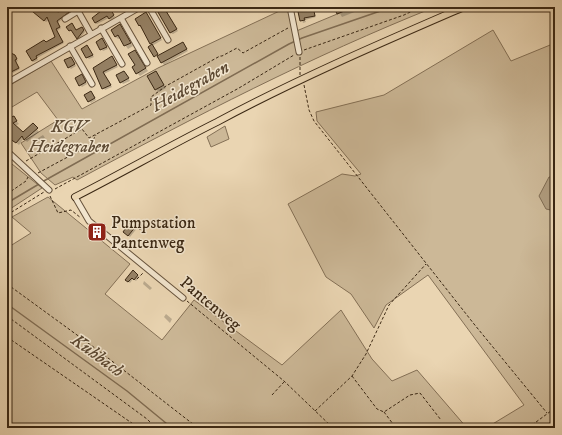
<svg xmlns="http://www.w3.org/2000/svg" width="562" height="435" font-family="'IM FELL DW Pica',serif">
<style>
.green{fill:#ccb897;stroke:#847056}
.water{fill:#ae9a7c;stroke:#806c52}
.shadow{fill:#0003}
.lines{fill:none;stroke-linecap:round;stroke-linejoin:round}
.stream{stroke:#806c52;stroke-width:1.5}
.building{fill:#968266;stroke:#3b2814}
.minor-casing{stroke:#67533c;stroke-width:7}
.major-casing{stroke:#3b2814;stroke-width:8}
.path{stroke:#3b2814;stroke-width:1;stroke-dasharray:3 2;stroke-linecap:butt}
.minor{stroke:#f1e4cd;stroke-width:5}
.major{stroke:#ead5b2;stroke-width:6}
.labels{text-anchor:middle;stroke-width:3;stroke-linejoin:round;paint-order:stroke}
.park-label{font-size:17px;font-style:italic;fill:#5f4c35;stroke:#f1e4cd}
.poi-label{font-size:17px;fill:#3b2814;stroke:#f1e4cd;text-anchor:start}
.street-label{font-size:17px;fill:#3b2814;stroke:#f1e4cd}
.water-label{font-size:18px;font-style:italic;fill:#5e4a33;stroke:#f1e4cd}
</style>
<rect width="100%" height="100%" fill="#ead5b2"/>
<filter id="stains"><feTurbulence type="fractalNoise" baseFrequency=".005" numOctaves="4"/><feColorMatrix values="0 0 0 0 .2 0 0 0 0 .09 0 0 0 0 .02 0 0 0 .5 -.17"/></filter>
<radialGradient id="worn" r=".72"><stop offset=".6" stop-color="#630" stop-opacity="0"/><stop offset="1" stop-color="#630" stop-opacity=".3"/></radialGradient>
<path class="green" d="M288,7L294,32L354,7H435C312,56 194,117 77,180L73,177L55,185L41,173L21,143L58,120L37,92L7,110V87L51,61L82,109L158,68Z
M493,30L511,61L555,43V419L542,428H486L524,405L428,275L386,305L374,328L351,294L326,277L288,204L342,174L355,176L361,174L317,121L316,112L384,95Z
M225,126L229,139L211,147L207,137Z
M7,160L42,188L7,211Z
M48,197L130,264L105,294L162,340L194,300L282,365L341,310L372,359L392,381L417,370L467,428H7V248L31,233L12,217Z"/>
<path class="water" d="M549,177H555V211L546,209L539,196Z"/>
<path class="shadow" d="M30,7H62L53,15L69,7H80L66,15L58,23L61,28L57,31L64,43L37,58L38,60L34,62L32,61L46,43L56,37L49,20L46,22Z
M108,7L115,17L111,20L109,18L97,24L95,23Z
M158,7H175L167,13L178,31L173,34L171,33L156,8Z
M298,7H310L316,17L305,20L306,22L303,23Z
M336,7H367L342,17Z
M146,14L162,40L152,46L159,56L183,43L188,51L164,65L150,47L152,45L136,19Z
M72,25L76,31L83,29L85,32L79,39L73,31H69Z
M120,26L133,46L128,49L120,38L118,39L115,36Z
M104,41L108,49L103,51L97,42Z
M7,48L11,55L16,58L18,61L16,62L20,69L13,73L8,66L13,63L7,56Z
M89,48L94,57L89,59L87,57Z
M135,51L148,71L140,76L137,73Z
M112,58L118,67L104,74L112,87L105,90L94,68Z
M72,60L76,66L71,69L69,67Z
M156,72L166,88L159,92L156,89Z
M126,74L130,81L123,84L117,76Z
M83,77L87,84L82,87L80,85Z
M93,94L96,100L91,103L89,101Z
M14,118L19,124L15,126L23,134L33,124L39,132L27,142L24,138L19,145L7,135V128Z
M43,135L45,138L37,143L35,140Z
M130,223L136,228L140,223L145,227L142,231L138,227L130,237L124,232Z
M133,272L139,277L136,281L133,279L130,283L126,280Z
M144,281L152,288L150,290L143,284Z
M166,314L172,319L170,323L164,317Z"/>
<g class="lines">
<path class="stream" d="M42,182L289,44L302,38L392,7
M7,203L39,184
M7,304L127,391L172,428"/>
</g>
<path class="building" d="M27,7H52L58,12L67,7H76L57,21L60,27L56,29L63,42L36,56L37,58L32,61L26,51L44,40L46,42L55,37L47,17L44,21Z
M99,7H109L114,15L109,19L107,16L95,23L92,18L101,11Z
M155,7H173L166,11L177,29L170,33Z
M297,7H310L311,11H314L315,16L304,18L305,20L300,21Z
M334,7H353L337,14Z
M146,12L161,38L150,44L140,25L139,26L135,19Z
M72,23L76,30L82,27L84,30L77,39L71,30L69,31L66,27Z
M120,24L131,43L124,46L118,35L115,37L111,30Z
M102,38L107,47L100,50L96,42Z
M183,42L187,49L161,63L157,56Z
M152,44L158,54L154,57L148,47Z
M87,45L93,55L86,58L81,49Z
M7,47L11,53L15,55L17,59L15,60L19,68L11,72L7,66L11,63L7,55Z
M135,50L146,68L136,74L132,67L135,65L128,54Z
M112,56L117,65L103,72L111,85L102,89L93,68Z
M71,57L75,64L68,68L64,60Z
M124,71L129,78L120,83L116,75Z
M156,71L164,85L155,90L147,76Z
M82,74L86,82L79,86L75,78Z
M91,91L95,98L88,102L84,95Z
M14,116L17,121L13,123L23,132L33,123L38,128L24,140L22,136L16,143L7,137V128L12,122L9,118Z
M140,221L144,224L140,230L136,226L128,236L123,232L130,222L136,226Z
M133,270L138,275L134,280L132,278L128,282L125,280Z"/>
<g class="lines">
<g class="minor-casing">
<path id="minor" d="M149,7L168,40
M290,7L299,52
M121,18L147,63
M65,19L78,11L91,34
M101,28L122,64
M70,46L92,84
M7,83L140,7
M7,151L49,190
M75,197L89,221L183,298"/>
</g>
<g class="major-casing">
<path id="major" d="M75,197C122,173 169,146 217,122C297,79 381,43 464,7"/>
</g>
<path class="path" d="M304,50L404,15L421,7
M300,75V56
M304,85L309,110L314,121L474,324L547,413
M26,161L82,129L89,138L151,105V97L166,86L220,56H222L237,48L243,53L288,28
M38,173L90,145L96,135
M55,189L239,88L294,55
M7,194L26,181L28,177
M50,196L58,213L71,210L81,218
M7,215L44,192
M137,279L144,272
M7,284L99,351L198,428
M187,301L284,381L333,428
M7,316L147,419L156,428
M7,337L139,428
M352,376L377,409L384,412L410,395L420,393L441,420
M272,395L284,382
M315,411L352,376L366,354L389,305L426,264
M384,412L396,428
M528,428L555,408"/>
<use href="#minor" class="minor"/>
<use href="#major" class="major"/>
</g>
<defs>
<g id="building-square" transform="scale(1)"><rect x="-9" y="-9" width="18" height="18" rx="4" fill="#8f2418" stroke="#f1e4cd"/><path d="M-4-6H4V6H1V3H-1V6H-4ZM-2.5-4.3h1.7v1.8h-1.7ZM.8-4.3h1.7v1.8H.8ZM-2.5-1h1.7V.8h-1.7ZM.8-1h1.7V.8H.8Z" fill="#fff"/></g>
</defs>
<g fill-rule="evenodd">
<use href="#building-square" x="97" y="232"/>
</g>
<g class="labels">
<g class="park-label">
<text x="69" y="132">KGV<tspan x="69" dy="20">Heidegraben</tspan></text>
</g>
<g class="poi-label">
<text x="111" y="228">Pumpstation<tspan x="111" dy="20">Pantenweg</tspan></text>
</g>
<g class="street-label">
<text transform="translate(211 303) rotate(40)" y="6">Pantenweg</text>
</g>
<g class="water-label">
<text transform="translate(190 86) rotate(-29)" y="6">Heidegraben</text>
<text transform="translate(98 355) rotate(36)" y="6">Kuhbach</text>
</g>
</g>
<rect width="562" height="435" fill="none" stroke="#ead5b2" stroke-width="24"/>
<rect x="8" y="8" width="546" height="419" fill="none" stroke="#3b2814" stroke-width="2"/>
<rect x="12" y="12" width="538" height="411" fill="none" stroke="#3b2814"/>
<rect width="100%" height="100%" filter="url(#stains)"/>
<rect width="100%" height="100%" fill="url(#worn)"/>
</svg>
